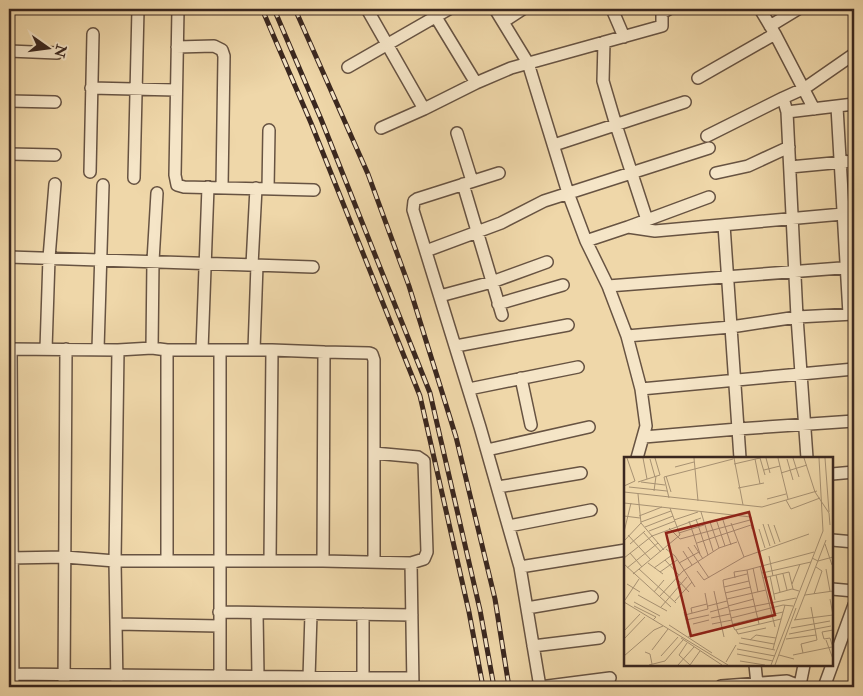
<svg xmlns="http://www.w3.org/2000/svg" width="863" height="696" font-family="'IM FELL Double Pica',serif">
<style>
.lines{fill:none;stroke-linecap:round;stroke-linejoin:round}
.minor-casing{stroke:#675342;stroke-width:14}
.minor{stroke:#f5e5c7;stroke-width:11}
.rail-casing{stroke:#3a271f;stroke-width:5}
.rail{stroke:#f5e5c7;stroke-width:3;stroke-dasharray:9;stroke-linecap:butt}
.inset-road{fill:none;stroke:#a79172;stroke-width:1}
.view{fill:#8f2418;fill-opacity:0.15;stroke:#8f2418;stroke-width:2.5}
.inset-edge{fill:none;stroke:#3a271f;stroke-width:2.5}
</style>
<rect width="100%" height="100%" fill="#efd7a9"/>
<filter id="stains"><feTurbulence type="fractalNoise" baseFrequency=".004" numOctaves="4"/><feColorMatrix values="0 0 0 0 .2 0 0 0 0 .09 0 0 0 0 .02 0 0 0 .5 -.17"/></filter>
<radialGradient id="worn" r=".72"><stop offset=".6" stop-color="#630" stop-opacity="0"/><stop offset="1" stop-color="#630" stop-opacity=".3"/></radialGradient>
<g class="lines">
<g class="minor-casing">
<path id="minor" d="M178,9L175,175L177,185L184,187L314,190
M367,9L424,109
M431,9L476,83
M495,9L528,63L568,193L586,241L608,286L627,336L641,389L646,426L637,458
M612,9L624,37
M760,9L775,34L814,109
M503,22L523,9
M770,26L798,9
M604,42L603,81L616,125L647,220
M177,47L214,46L222,50L224,56L222,187
M9,51L57,53
M348,67L449,9
M698,78L775,34
M91,88L176,90
M9,101L55,102
M837,107L849,314
M787,112L854,104
M381,128L424,109L476,83L511,68L662,26V13L669,9
M457,133L472,181
M707,136L783,98
M554,145L685,102
M9,154L55,155
M790,167L854,161
M90,172L93,34
M499,173L417,199L414,201L413,210L480,427L520,567L540,687
M716,173L748,166L789,147
M134,178L138,9
M463,184L502,315
M268,189L269,130
M724,225L740,458
M628,227L655,231L854,213
M586,241L628,227L709,197
M426,251L501,223L544,201L709,148
M9,257L313,267
M252,265L256,188
M608,286L854,267
M440,296L492,282L547,262
M498,304L563,285
M627,336L731,327L797,317L854,314
M456,346L568,325
M152,348L153,261L157,193
M9,349L118,350L152,348L167,350H272L324,352L323,561L411,563L413,687
M11,349L13,687
M46,349L49,258L55,184
M98,349L103,185
M202,350L208,187
M254,350L257,265
M324,352L369,353L372,354L374,360V561
M521,378L531,425
M469,389L578,367
M641,389L854,369
M644,437L738,429L854,421
M487,450L589,427
M374,453L418,457L424,461L427,552L424,559L411,563
M807,458L797,317L787,112L783,98L805,88L854,54
M832,474L854,472
M498,487L581,473
M509,526L591,510
M832,540L854,542
M9,558L65,557L115,561H323
M167,561V350
M270,561L272,350
M520,567L626,550
M832,589L854,591
M527,608L592,597
M219,612L412,615
M257,613L258,676
M363,614V676
M117,624L219,626
M533,646L599,638
M755,665L757,684
M9,674L412,678
M220,676V351
M309,678L311,614
M800,685L804,665
M721,686L787,681L802,687
M64,687L66,349
M117,687L115,561L118,350
M540,687L610,678
M824,687L854,605"/>
</g>
<use href="#minor" class="minor"/>
<g class="rail-casing">
<path id="rail" d="M262,9L311,123L420,396L469,612L483,687
M274,9L321,119L430,393L480,610L494,687
M295,9L368,174L409,286L456,437L495,599L509,687"/>
</g>
<use href="#rail" class="rail"/>
</g>
<g transform="translate(624 457)">
<rect width="209" height="209" fill="#efd7a9"/>
<path class="inset-road" d="M19,1L23,22M70,1L74,44M110,1L119,48M142,1L146,16M154,1L164,42M169,1L175,20M180,1L191,35L205,56L206,68M201,1L205,55M26,2L31,20M131,2L136,27M163,2L169,23M110,7L136,1L141,18M51,10L70,5M140,13L156,9M157,16L183,8M42,19L47,35M14,25L36,18L31,1M17,25L41,28M0,29L11,24L3,1M5,30L43,34M114,31L140,26M30,34L32,19M0,35L138,50L193,34M14,37L17,66L40,93M45,41L40,20L109,2M143,42L162,37M162,43L167,52L196,41M0,46L127,60L128,72M46,51L56,78M77,55L89,94M0,59L16,61M15,59L38,50M98,60L107,88M72,62L84,98M92,62L101,89M50,63L74,55M65,64L76,97M17,65L47,54M86,65L95,91M107,66L120,100M139,67L146,89M144,67L151,87M150,68L156,85M21,70L49,59M45,71L56,82L126,63M135,72L141,91M25,74L51,64M0,75L7,46M19,75L37,95M55,76L80,68M4,78L27,103M0,84L17,66M73,86L127,68M6,87L21,74M201,87L208,108M70,88L79,102M64,90L85,121M42,92L51,99L71,130M59,94L68,108M6,96L18,110M145,99L149,119M0,101L28,79L77,61M188,101L194,104L209,100M41,103L55,118M24,106L39,117M55,106L75,95M0,107L47,150M136,109L151,170M3,111L34,86M30,111L48,98M129,111L134,135M15,112L52,146M202,112L206,134M73,114L80,123L120,100L185,77M36,115L53,103M138,116L187,105M9,117L56,78M159,117L163,133M152,118L156,135M146,119L151,143M52,121L65,135M111,121L110,115L123,113M139,121L165,115L169,132M125,124L135,167M3,127L16,135M168,127L176,107M100,130L99,123L123,117M90,134L100,180M30,135L40,123M101,136L127,130M150,137L168,132L175,134M190,137L198,114L192,110M14,138L43,154M181,138L209,134M35,140L59,114L95,91L113,85M103,142L142,133M1,143L15,122M51,144L68,125M0,145L104,208M10,145L36,159M10,149L32,160L29,163M84,149L103,144M104,149L130,142M37,150L63,120M106,154L172,141M60,155L66,179M86,155L104,150M68,156L67,151L83,147M61,158L84,152L81,136M87,161L106,157M107,161L159,148L169,149M62,163L85,158M170,163L209,158L206,142M171,163L202,83M69,167L85,163M88,167L108,163M109,167L159,155M45,168L88,196M109,169L111,173L157,162M167,171L206,164M112,173L114,177L142,171M0,174L16,157M165,177L207,169M64,180L109,169L100,130L125,124L123,113L190,95M57,181L98,208M117,181L150,187M0,182L21,160M162,182L192,178M126,183L132,178L152,181M202,183L209,202M63,186L55,198L66,208M115,186L151,193M209,191L206,181L200,182L198,175L209,173M113,192L151,199M149,192L161,148M28,193L44,172M21,195L26,197L28,207M179,196L177,187L193,183L187,150M113,197L149,204M155,198L170,202M169,198L208,190M0,199L30,173L39,169M37,199L54,180M116,204L141,208M102,205L112,188M25,208L41,204L59,183M54,208L70,190M66,208L76,194M147,208L199,74L195,1M151,208L172,151"/>
<path class="view" d="M125,55L151,158L67,179L42,76Z"/>
<rect width="209" height="209" class="inset-edge"/>
</g>
<rect width="863" height="696" fill="none" stroke="#efd7a9" stroke-width="30"/>
<rect x="10" y="10" width="843" height="676" fill="none" stroke="#3a271f" stroke-width="2.5"/>
<rect x="15" y="15" width="833" height="666" fill="none" stroke="#3a271f"/>
<g transform="translate(48 48) rotate(104)" stroke="#f5e5c7" stroke-width="4" paint-order="stroke">
<path d="M0-4L9 19L0 12L-9 19Z" fill="#3a271f"/>
<text y="-8" font-size="14" font-weight="bold" text-anchor="middle" fill="#3a271f">N</text>
</g>
<rect width="100%" height="100%" filter="url(#stains)"/>
<rect width="100%" height="100%" fill="url(#worn)"/>
</svg>
